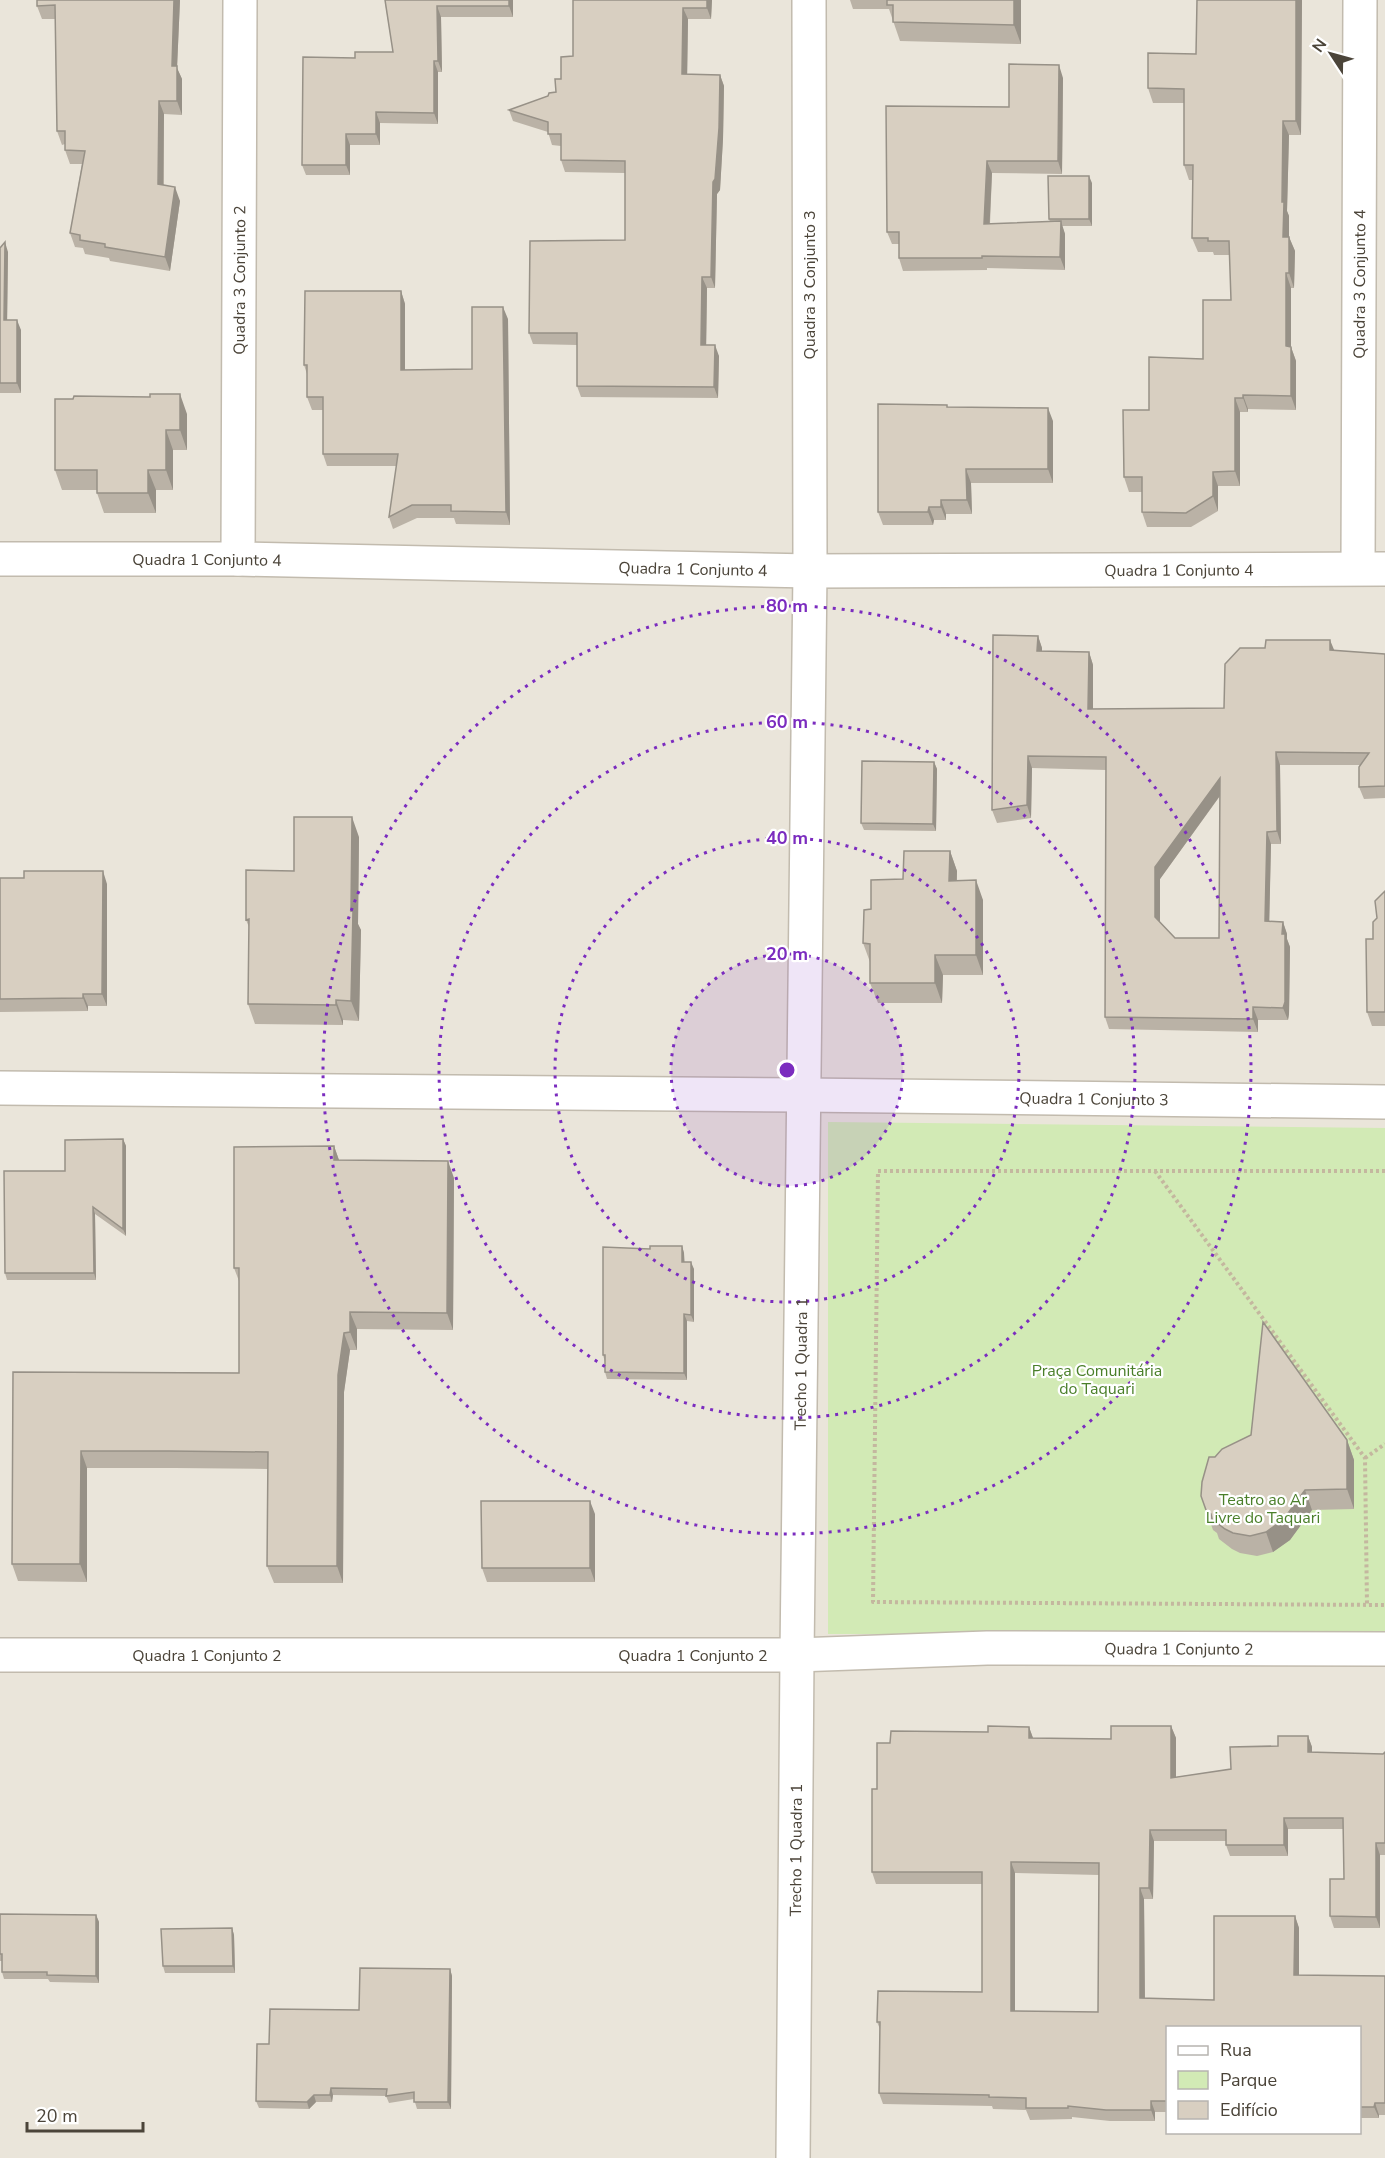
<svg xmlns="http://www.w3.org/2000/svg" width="1385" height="2158" font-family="'Nunito Sans',sans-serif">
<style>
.residential{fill:#eae5da;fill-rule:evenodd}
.green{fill:#d2eab5}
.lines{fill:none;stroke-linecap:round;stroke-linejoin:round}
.street-casing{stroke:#c2bbae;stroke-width:36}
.path{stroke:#c4b79f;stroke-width:4;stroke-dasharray:3 3;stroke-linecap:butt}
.street{stroke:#fff;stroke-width:33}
.wall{fill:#bab2a6;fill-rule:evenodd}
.shaded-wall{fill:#979187}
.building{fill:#d8cfc1;stroke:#979187;stroke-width:1.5;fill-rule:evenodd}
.ring{fill:none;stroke:#7b2cbf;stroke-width:3;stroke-dasharray:3 6}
.labels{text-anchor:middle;stroke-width:4.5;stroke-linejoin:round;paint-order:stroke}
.street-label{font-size:16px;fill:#4b4439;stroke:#fff}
.park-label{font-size:16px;fill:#4a7f2a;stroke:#fff}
.centre{fill:#7b2cbf;stroke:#fff;stroke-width:3}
.ring-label{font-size:18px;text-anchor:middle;font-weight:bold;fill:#7b2cbf;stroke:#fff;stroke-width:4.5;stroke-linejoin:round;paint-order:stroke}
</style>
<rect width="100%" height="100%" fill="#f6f3ec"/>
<path class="residential" d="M0,0H1385V2158H0ZM1168,2028H1360V2132H1168Z"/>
<path class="green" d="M828,1122L1385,1128V1635L828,1634Z"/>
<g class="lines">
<g class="street-casing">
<g id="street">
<path id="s1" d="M0,559H238L810,571L1385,569"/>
<path id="s2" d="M238,559L240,0"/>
<path id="s3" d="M1358,568L1360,0"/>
<path id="s4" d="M0,1088L803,1095L1385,1102"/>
<path id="s5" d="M0,1655H797L987,1648L1385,1649"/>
<path id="s6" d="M793,2158L797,1655L810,571L809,0"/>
</g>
</g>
<path class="path" d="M1155,1171L1365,1458L1367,1605
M1385,1171H878L873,1602L1385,1605
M1365,1458L1385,1444"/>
<use href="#street" class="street"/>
</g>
<path class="wall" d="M180,0L177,68L182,79V115L164,114V185L180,201L170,271L110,261L109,258L85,254L83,248L75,247L70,233L82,164H70L65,150V144L62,145L57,131L55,19H42L37,6Z
M513,0V17H441L442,72H438V124L380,123V145H350V175H306L302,165L355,58L393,52L385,2Z
M573,0H712L711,19H688L687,74L720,75L724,86L723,139L720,190L717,194L715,288H707L706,345L719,356L718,398L581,397L577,386V345L533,344L529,333L625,240V173L565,172L561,160V146L552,145L548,132L513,121L509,110L548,96L556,92L561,79L573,56Z
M850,0H1021V44L900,41L889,9H853Z
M1302,0L1301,135H1289L1287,211L1289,216V237L1295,251L1294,288H1291V347L1296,361V410L1248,409V412H1240V486H1218V511L1191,527H1147L1142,512V492H1129L1124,477L1149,410L1203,359L1231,300L1230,255H1214L1213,252H1198L1192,238L1193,180H1189L1184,165V103H1153L1148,88L1196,54Z
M1063,78L1062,174L992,173L990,224L1050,222L1049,219L1092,183V226H1062L1065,234V270L987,268V270L903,271L899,258V244H892L887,232L1009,107Z
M0,248L8,252L7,320L21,330V393H0Z
M401,291L405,304V370L472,369L508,319L510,525L456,524L454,518H417L393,529L389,517L397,466H327L323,454V410H312L307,397V374L304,365Z
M948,407L1053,421V483H971L972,514H946V520H934L933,525H883L878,512Z
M187,414V450H173V490H156V513H104L97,493V490H62L55,470Z
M1038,636L1042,648V651L1089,652L1093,665V709L1224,708L1334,651L1385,654V798L1364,799L1359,787L1360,765H1280L1281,844H1271L1269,921L1283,922L1287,934V939L1290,947L1289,1014L1288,1020H1258V1032L1109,1029L1105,1017L1106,770L1032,768L1031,818L997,823L992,810ZM1220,796L1219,938H1175L1160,922V879Z
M934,762L937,769L936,831L864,830L861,823Z
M359,837L358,924L361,930L359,1021L343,1020V1025L255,1024L248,1004L249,927L246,920L294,871Z
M950,851L957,871V881L983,900V975H943L942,1003H878L870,983V962L863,943L871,909L903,879Z
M0,878L107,884V1006H88V1011L0,1012Z
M1385,891V1026H1372L1367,1012L1373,939L1377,918Z
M123,1139L126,1146V1236L95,1214L96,1280H7L5,1273L65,1171Z
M334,1146L339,1160L454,1178L453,1330L357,1329V1350H350L344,1392L343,1583H274L267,1566L268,1469L175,1468H87V1582L18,1581L12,1564L13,1372L239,1373V1281L234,1268Z
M682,1246L684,1253V1262L694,1269V1322L687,1321V1380L607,1379L605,1372V1362L603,1355L650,1249Z
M1347,1440L1354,1460V1509L1312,1510L1290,1540L1273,1552L1257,1556L1240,1553L1232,1549L1219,1539L1217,1533L1213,1530L1206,1510Z
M595,1514V1582H487L482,1568Z
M1171,1726L1176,1738V1777L1231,1769L1278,1746L1308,1736L1312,1747V1752L1383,1754L1385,1752V1855H1380V1928H1334L1330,1916L1344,1879V1829H1288V1856H1230L1226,1845V1841H1154L1153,1899H1144L1145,1998L1214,2000L1295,1916L1299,1928V1975L1385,1976V2115H1379V2118H1359V2028H1167V2112H1155V2121H1110L1072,2117V2119L1030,2120L1026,2110L993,2109L992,2106L883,2104L879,2093L880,2029L877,2022L982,1992V1884H876L872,1872L877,1789L890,1743L988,1732L1029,1727L1033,1738L1111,1739ZM1015,1873L1099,1875L1098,2012L1015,2011Z
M0,1914L96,1915L99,1922V1983L50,1982L48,1979H4L2,1972V1961H0Z
M232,1928L234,1935L235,1973H165L163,1966Z
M450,1969L452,1976L451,2109H417L414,2099L389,2103L386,2096L333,2095L332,2102H316L309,2109L259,2108L256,2101L269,2044L359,2010Z"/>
<path class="shaded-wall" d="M174,0H180L177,68L182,79V115L177,101L172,66Z
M509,0H513V17L509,6Z
M707,0H712L711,19L707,8Z
M1014,0H1021V44L1014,25Z
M1296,0H1302L1301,135L1296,121Z
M437,6L441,17L442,72L438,61Z
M683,8L688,19L687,86L682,74Z
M434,61L438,72V124L434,113Z
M1059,65L1063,78L1062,174L1058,161Z
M720,75L724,86L723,139L720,190L717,194L715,288L711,277L713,182Z
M159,101L164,114L163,198L158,184Z
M376,112L380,123V145L376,134Z
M1283,121L1289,135L1287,211L1289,216V251L1283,237L1282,202Z
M346,134L350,145V175L346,165Z
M987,161L992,173L989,236L984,224Z
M1089,176L1092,183V226L1089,219Z
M175,187L180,201L170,271L165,257Z
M1061,221L1065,234V270L1060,257Z
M1289,237L1295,251L1294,288L1289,273Z
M5,242L8,252L7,330L4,320Z
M1286,273L1291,288V361L1286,346Z
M702,277L707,288L706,356L701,345Z
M401,291L405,304V382L401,370Z
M503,307L508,319L510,525L506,512Z
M17,320L21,330V393L17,383Z
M715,345L719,356L718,398L714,387Z
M1291,347L1296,361V410L1291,396Z
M180,394L187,414V450L180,430Z
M1243,395L1248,409V412L1243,398Z
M1235,398L1240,412V486L1235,471Z
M1048,408L1053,421V483L1048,469Z
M166,430L173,450V490L166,470Z
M966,469L971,483L972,514L967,500Z
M148,470L156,490V513L148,493Z
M1213,472L1218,486V511L1213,496Z
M941,500L946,514V520L941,507Z
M929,507L934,520L933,525L928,512Z
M1038,636L1042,648V664L1037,651Z
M1330,640L1335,652L1330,650Z
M1089,652L1093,665V721L1088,709Z
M1276,752L1280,765L1281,844L1277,831Z
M1028,756L1032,768L1031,818L1027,805Z
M934,762L937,769L936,831L933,824Z
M1220,778L1224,790L1160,879V930L1155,917V867Z
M352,817L359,837L358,924L361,930L359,1021L351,1001V911Z
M1267,832L1271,844L1269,934L1265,921Z
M950,851L957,871L956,901L949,881Z
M103,871L107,884V1006L102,994Z
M976,880L983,900V975L976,955Z
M1283,922L1287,934V939L1290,947L1289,1014L1288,1020L1283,1008Z
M935,955L943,975L942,1003L935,983Z
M83,994L88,1006V1011L83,998Z
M336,1000L343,1020V1025L336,1005Z
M1253,1007L1258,1020V1032L1253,1019Z
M123,1139L126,1146V1236L123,1229Z
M334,1146L340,1163L334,1160Z
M448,1161L454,1178L453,1330L447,1313Z
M93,1207L95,1214L96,1280L94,1273Z
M682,1246L684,1253L685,1269L682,1262Z
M691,1262L694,1269V1322L691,1315Z
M350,1312L357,1329V1350L350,1332Z
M684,1314L687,1321V1380L684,1373Z
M344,1333L350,1350L344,1392L343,1583L337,1566L338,1375Z
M1347,1440L1354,1460V1509L1347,1489Z
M81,1451L87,1468V1582L80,1564Z
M1305,1490L1312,1510L1290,1540L1273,1552L1266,1532Z
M590,1501L595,1514V1582L590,1568Z
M1171,1726L1176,1738V1789L1171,1778Z
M1029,1727L1033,1738H1029Z
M1308,1736L1312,1747V1763L1308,1752Z
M1284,1818L1288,1829V1856L1284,1845Z
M1150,1830L1154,1841L1153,1899L1149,1888Z
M1376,1843L1380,1855V1928L1376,1917Z
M1011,1862L1015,1873V2022L1011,2011Z
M1140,1888L1144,1899L1145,2010L1140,1998Z
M96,1915L99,1922V1983L96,1976Z
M1295,1916L1299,1928V1986L1294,1975Z
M232,1928L234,1935L235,1973L233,1966Z
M450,1969L452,1976L451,2109L448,2102Z
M331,2088L333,2095L332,2102L330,2095Z
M314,2095L316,2102L309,2109L307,2102Z
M1151,2101L1155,2112V2121L1151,2110Z
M1375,2103L1379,2115V2118L1374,2107Z"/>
<path class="building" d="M37,0H174L172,66H177V101H159L158,184L175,187L165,257L105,247V244L80,240V235L70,233L85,151L65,150V131H57L55,5L37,6Z
M385,0H509V6H437L438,61H434V113L376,112V134H346V165H302L303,57L355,58V52H393Z
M573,0H707V8H683L682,74L720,75L719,128L715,179L713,182L711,277H702L701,345H715L714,387L577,386V333H529L530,241L625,240V161L561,160V134H548V122L509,110L548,96L549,93L556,92L555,79H561V57L573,56Z
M887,0H1014V25L893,22V5H887Z
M1197,0H1296V121H1283L1282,202H1284L1283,237H1289V273H1286V346L1291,347V396L1243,395V398H1235V471L1213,472V496L1186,513L1142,512V477H1124L1123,410H1149V357L1203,359V300H1231L1229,241H1208V238H1192L1193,165H1184V89L1148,88V53L1196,54Z
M1009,64L1059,65L1058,161H987L984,224L1061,221L1060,257L982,256V258H899V232H887L886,106L1009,107Z
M1048,176H1089V219H1049Z
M5,242L4,320H17V383H0V248Z
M305,291H401V370L472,369V307H503L506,512L451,511V505H412L389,517L398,454H323V397H307V365H304Z
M150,394H180V430H166V470H148V493H97V470H55V399H73L74,396L150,397Z
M878,404L947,405V407L1048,408V469H966L967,500H941V507H929L928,512H878Z
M993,635L1038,636L1037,651L1089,652L1088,709L1224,708L1225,664L1240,648H1265L1266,640H1330V650L1385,654V786L1359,787V767L1369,753L1276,752L1277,831L1267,832L1265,921L1283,922L1282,934H1285V1002L1283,1008L1253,1007V1019L1105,1017L1106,757L1028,756L1027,805L992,810ZM1220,778L1219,938H1175L1155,917V867Z
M862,761L934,762L933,824L861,823Z
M294,817H352L351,911L353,910L351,1001L336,1000V1005L248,1004L249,919L246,920V870L294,871Z
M904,851H950L949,881L976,880V955H935V983H870V944L863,943L864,910L871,909V880L903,879Z
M24,871H103L102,994H83V998L0,999V878H24Z
M1385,891V1012H1367L1366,939H1373V922L1377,918L1375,901Z
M123,1139V1229L93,1207L94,1273H5L4,1171H65V1140Z
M334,1146V1160L448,1161L447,1313L350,1312V1332L344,1333L338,1375L337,1566H267L268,1452L169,1451H81L80,1564H12L13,1372L239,1373V1268H234V1147Z
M650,1246H682V1262H691V1315L684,1314V1373L605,1372V1355H603V1247L650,1249Z
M1263,1322L1347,1440V1489L1305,1490L1283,1520L1266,1532L1250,1536L1233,1533L1225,1529L1212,1519L1211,1514L1206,1510L1201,1496L1202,1482L1209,1457H1215L1222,1449L1251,1435Z
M481,1501H590V1568H482Z
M988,1726L1029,1727V1738L1111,1739V1726H1171V1778L1231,1769L1230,1747L1278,1746V1736H1308V1752L1383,1754L1385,1752V1843H1376V1917L1330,1916V1879H1344L1343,1818H1284V1845H1226V1830H1150L1149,1888H1140V1998L1214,2000V1916H1295L1294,1975L1385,1976V2103H1375L1374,2107H1359V2028H1167V2101H1151V2110H1106L1068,2106V2108H1026V2098L989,2097V2095L879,2093L880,2022H877L878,1991L982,1992V1872H872V1789H877V1743H890L891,1731L988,1732ZM1011,1862L1099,1863L1098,2012L1011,2011Z
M0,1914L96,1915V1976L47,1975V1972H2V1954H0Z
M232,1928L233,1966H163L161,1929Z
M360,1968L450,1969L448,2102H414V2092L386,2096L387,2089L331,2088L330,2095H314L307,2102L256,2101L257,2044H269L270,2009L359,2010Z"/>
<circle cx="787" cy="1070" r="116" fill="#7b2cbf" fill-opacity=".12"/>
<g class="ring">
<circle cx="787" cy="1070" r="116"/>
<circle cx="787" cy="1070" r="232"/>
<circle cx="787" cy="1070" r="348"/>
<circle cx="787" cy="1070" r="464"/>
</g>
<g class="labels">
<g class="street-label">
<text dy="6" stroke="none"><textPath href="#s2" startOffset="279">Quadra 3 Conjunto 2</textPath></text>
<text dy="6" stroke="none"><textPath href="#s3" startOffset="284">Quadra 3 Conjunto 4</textPath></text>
<text transform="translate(809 285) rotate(-90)" y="6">Quadra 3 Conjunto 3</text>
<text dy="6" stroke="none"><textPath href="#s1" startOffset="207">Quadra 1 Conjunto 4</textPath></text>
<text dy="6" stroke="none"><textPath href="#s1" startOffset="693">Quadra 1 Conjunto 4</textPath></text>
<text dy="6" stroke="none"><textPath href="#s1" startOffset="1179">Quadra 1 Conjunto 4</textPath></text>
<text dy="6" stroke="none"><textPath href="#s4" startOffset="1094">Quadra 1 Conjunto 3</textPath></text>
<text dy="6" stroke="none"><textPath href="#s6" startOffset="794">Trecho 1 Quadra 1</textPath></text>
<text dy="6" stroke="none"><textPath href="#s5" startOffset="1179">Quadra 1 Conjunto 2</textPath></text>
<text dy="6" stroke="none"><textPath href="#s5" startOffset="207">Quadra 1 Conjunto 2</textPath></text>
<text dy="6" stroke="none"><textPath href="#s5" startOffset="693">Quadra 1 Conjunto 2</textPath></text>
<text dy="6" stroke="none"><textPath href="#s6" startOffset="308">Trecho 1 Quadra 1</textPath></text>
</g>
<g class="park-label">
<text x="1097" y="1376">Praça Comunitária<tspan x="1097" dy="18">do Taquari</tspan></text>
<text x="1263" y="1505">Teatro ao Ar<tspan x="1263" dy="18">Livre do Taquari</tspan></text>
</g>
</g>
<circle cx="787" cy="1070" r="9" class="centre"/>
<g class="ring-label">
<text x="787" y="612">80 m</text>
<text x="787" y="728">60 m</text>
<text x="787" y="844">40 m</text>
<text x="787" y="960">20 m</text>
</g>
<rect x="1166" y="2026" width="195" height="108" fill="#ffffff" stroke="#b7b4b0" stroke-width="1.5"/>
<rect x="1178" y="2046" width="30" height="9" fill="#ffffff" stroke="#b7b4b0" stroke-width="1.5"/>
<text x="1220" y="2056" font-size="18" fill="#4b4439">Rua</text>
<rect x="1178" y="2071" width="30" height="18" fill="#d2eab5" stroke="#b7b4b0" stroke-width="1.5"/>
<text x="1220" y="2086" font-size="18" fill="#4b4439">Parque</text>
<rect x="1178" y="2101" width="30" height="18" fill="#d8cfc1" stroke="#b7b4b0" stroke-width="1.5"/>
<text x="1220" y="2116" font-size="18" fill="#4b4439">Edifício</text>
<g transform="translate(1331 54) rotate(306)" stroke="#ffffff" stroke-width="4.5" paint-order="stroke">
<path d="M0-4.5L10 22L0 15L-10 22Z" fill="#4b4439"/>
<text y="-9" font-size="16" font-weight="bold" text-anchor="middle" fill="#4b4439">N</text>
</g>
<path d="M27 2122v9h116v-9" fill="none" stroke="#4b4439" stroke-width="3"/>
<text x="36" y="2122" font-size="18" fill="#4b4439" stroke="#ffffff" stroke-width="4.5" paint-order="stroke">20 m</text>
</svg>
